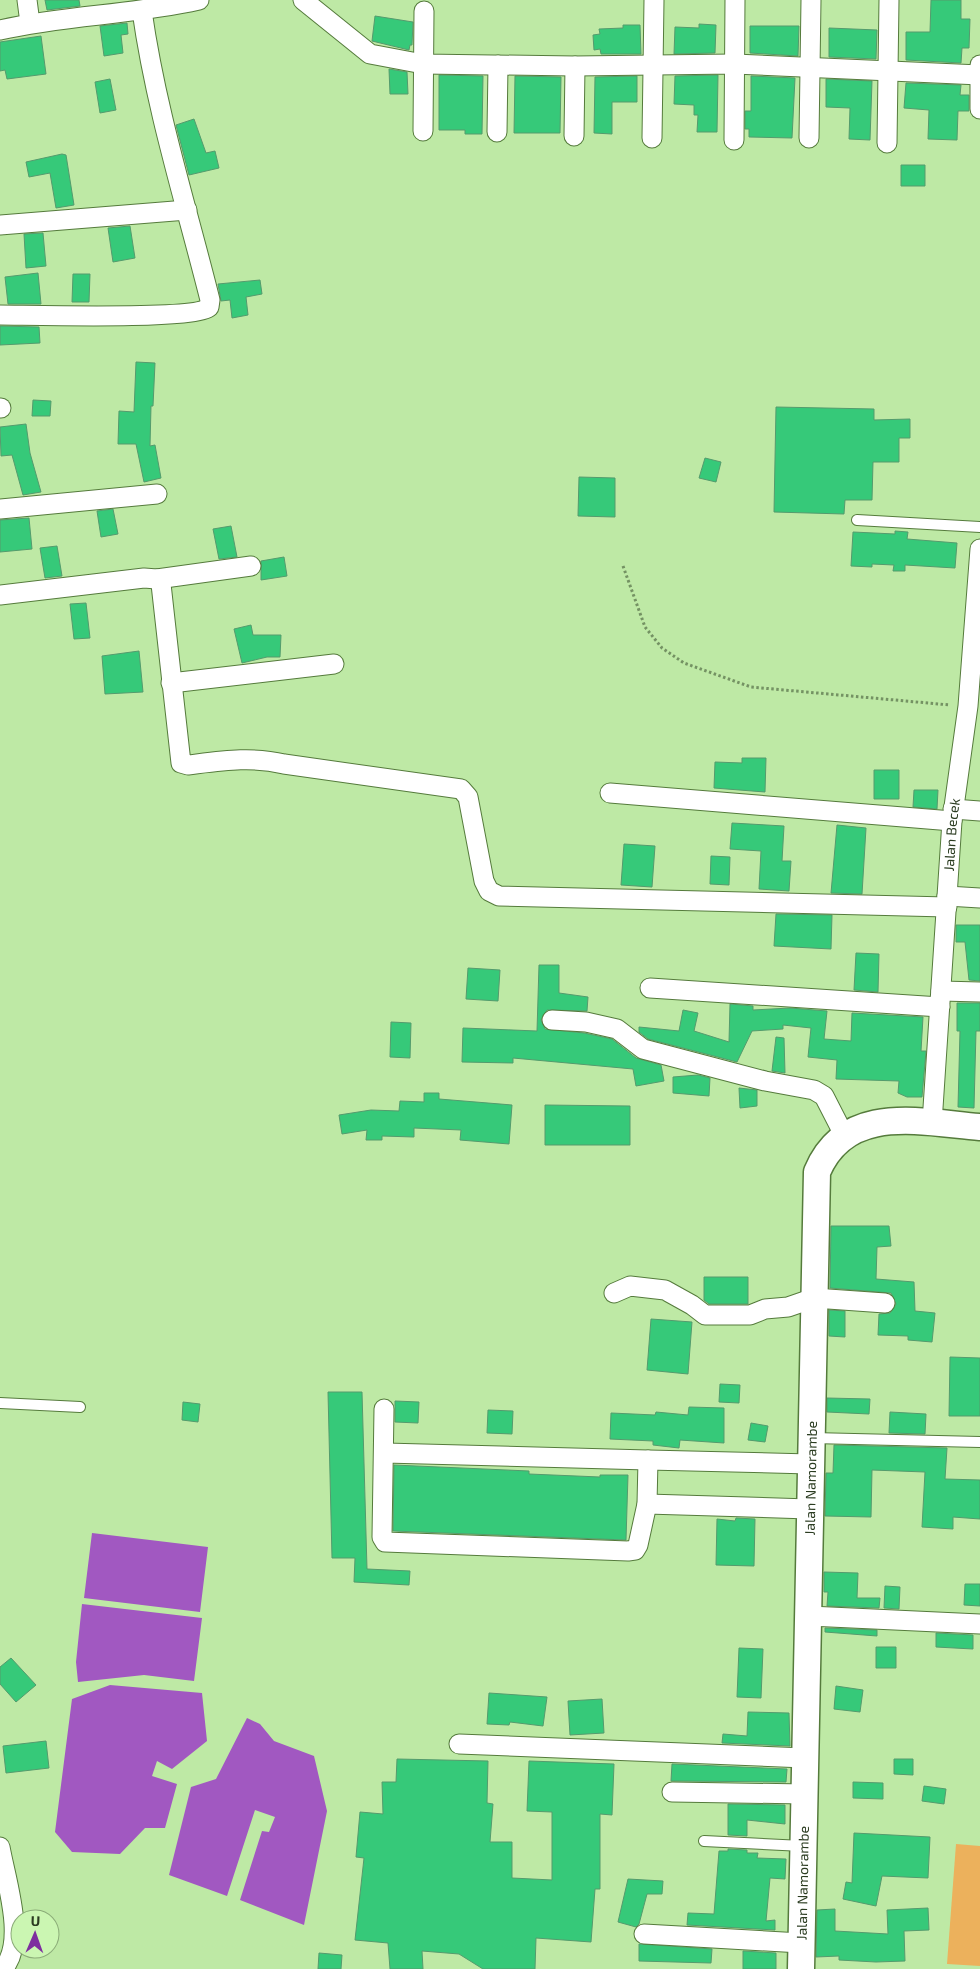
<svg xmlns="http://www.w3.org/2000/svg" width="980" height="1969" font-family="'Exo 2',sans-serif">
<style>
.green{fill:#ecb15c}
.water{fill:#a158c1}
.building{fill:#36c979;stroke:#549b6d}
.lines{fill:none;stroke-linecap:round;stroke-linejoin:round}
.lane-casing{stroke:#557b3c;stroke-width:12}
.street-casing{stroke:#557b3c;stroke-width:21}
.secondary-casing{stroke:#557b3c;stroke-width:29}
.path{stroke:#749263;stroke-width:3;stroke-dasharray:2.5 2.5;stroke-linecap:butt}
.lane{stroke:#fff;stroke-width:10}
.street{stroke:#fff;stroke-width:19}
.secondary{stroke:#fff;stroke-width:26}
.labels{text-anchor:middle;stroke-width:5;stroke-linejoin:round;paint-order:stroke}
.street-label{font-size:14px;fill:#2b3c21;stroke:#cbf6b2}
</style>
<rect width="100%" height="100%" fill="#bee9a5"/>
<path class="green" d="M956,1844L980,1846V1966L947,1964Z"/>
<path class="water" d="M92,1533L208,1547L200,1612L84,1598Z
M82,1604L202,1618L194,1681L144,1675L78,1682L76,1662Z
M110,1685L202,1693L207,1741L172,1769L157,1761L152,1776L177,1784L165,1828H145L120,1854L72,1852L55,1832L72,1699Z
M247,1718L260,1724L274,1741L314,1756L327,1811L304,1925L240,1900L262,1831L269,1832L275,1817L255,1810L227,1896L169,1875L191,1787L216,1779Z"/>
<path class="building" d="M45,0H79L80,6L47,10Z
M931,0H961V19H970L969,48H962L961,63L906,60V32H930Z
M375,16L413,22L412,45H410L409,50L372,41Z
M127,23L128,34L121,35L123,53L104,56L100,26Z
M699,24L716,25L715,53L674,54L675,27L699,28Z
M623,25H640L641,54H601L600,49L594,50L593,35L600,34L599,29L623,28Z
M750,26H799L798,56L750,53Z
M829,28L877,30L876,59L829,57Z
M41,36L46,74L7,79L5,70L0,71V42Z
M389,69L407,72L408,94H390Z
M439,75L483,76L482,134H465V130H439Z
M718,75L717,132H697L698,115H694V105L674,104L675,76Z
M515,76L561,77L560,133H514Z
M637,76V102H612V134L594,133L595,77Z
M751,76L795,78L792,138L749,137V129H745V111H751Z
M110,79L116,110L100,113L95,82Z
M826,79L872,81L870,140L849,139L850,108L826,107Z
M906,83L961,85L960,95H969V111H958L957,140L928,139L929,110L904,108Z
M194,119L206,153L215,151L219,168L189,175L176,125Z
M62,154L66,155L74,205L56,208L50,173L29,177L26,162Z
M901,165H925V186H901Z
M130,226L135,258L113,262L108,228Z
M43,233L46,266L26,268L24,234Z
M38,273L41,304H8L5,277Z
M73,274H90L89,302H72Z
M260,280L262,294L246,297L248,315L232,318L230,300L221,301L218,284Z
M0,326L39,327L40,343L0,345Z
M136,362L155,363L153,406H151L150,446L155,445L161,478L144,482L136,444H118L119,411L134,412Z
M33,400L51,401L50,416H32Z
M776,407L874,409V420L910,419V438H899V462H873L872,500H845L844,514L774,512Z
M26,424L30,453L41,492L23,495L12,455L1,456L0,427Z
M705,458L721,462L716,482L699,478Z
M579,477L615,478V517L578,516Z
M113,509L118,534L101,537L97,511Z
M29,518L32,549L0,552V520Z
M231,526L237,557L219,559L213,529Z
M895,531L908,532L907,539L957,543L955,568L905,565V571H893L894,565L872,564V567L851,566L853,532L895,534Z
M57,546L62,576L45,578L40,548Z
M284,557L287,576L261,580V561Z
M86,603L90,638L74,639L70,604Z
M251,625L253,635H281L280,657H267L242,663L234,629Z
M139,651L143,692L105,694L102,656Z
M742,758H766L765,792L714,788L715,762L742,763Z
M874,770H899V799H874Z
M914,790H938L937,809L913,807Z
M732,823L784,826L782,861H791L789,891L759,889L761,851L730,849Z
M837,825L866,828L862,894L831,893Z
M624,844L655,846L652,887L621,885Z
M711,856L730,857L729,885L710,884Z
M776,914L832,915L831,949L774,946Z
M956,925H980V981L969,980L965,942H956Z
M856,953L879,954L878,992L854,990Z
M539,965H559V993L588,997L587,1011L547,1010L541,1020L545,1029L584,1033L612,1039L636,1058L661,1065L664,1081L636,1086L633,1069L513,1058V1063L462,1062L463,1028L537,1031Z
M468,968L500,970L498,1001L466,999Z
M957,1003H980V1031H976L974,1108L958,1107L960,1031H957Z
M730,1004L753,1006V1010L790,1008L827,1011L824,1039L851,1041L852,1013L923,1017L921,1051H926L922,1097H907L898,1093L899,1081L836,1079L837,1060L808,1057L811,1028L783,1025V1029L752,1031L737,1062L648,1039L639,1032V1027L679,1031L683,1010L698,1013L694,1031L729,1042Z
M391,1022L411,1023L410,1058L390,1057Z
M776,1037L784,1038L785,1073L772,1071Z
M698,1075L710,1078L709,1096L673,1093V1077Z
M739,1088L757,1090V1106L740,1108Z
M424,1093H439V1099L512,1105L509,1144L460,1140L461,1130L414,1128V1137L382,1136V1140H366L367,1130L342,1134L339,1115L371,1110L399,1111L400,1101L424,1102Z
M545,1105L630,1106V1145H545Z
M831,1226H889L891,1246L877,1247L876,1279L914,1282L915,1311L935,1313L932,1342L908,1340V1336L878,1335L879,1314L890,1313L896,1304L891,1293L830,1288Z
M704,1277H748V1304H709L704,1300Z
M829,1310L845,1311V1337L829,1336Z
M651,1319L692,1322L688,1374L647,1370Z
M950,1357L980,1358V1416H949Z
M720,1384L740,1385L739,1403L719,1402Z
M328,1392H362L367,1569L410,1571L409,1585L354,1582L355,1558H332Z
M827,1398L870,1399L869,1414L827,1412Z
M395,1401L419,1402L418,1423L395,1422Z
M183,1402L200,1404L198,1422L182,1420Z
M689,1407L724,1408V1443L680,1440L679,1448L653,1445V1441L610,1439L611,1413L655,1415L656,1412L688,1415Z
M488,1410L513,1411L512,1434L487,1433Z
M890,1412L926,1414L925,1434L889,1433Z
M751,1423L768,1426L765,1442L748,1440Z
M834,1445L947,1448L945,1479L980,1480V1519L953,1517V1529L922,1527L925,1472L872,1470L871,1517L825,1516L826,1473H833Z
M394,1465L529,1471V1474L600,1477V1475H628L626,1540L393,1531Z
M736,1518L755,1519L754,1566L716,1565L717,1519L735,1521Z
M824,1572L858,1573L857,1598H880L879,1608L827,1606L828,1592H824Z
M965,1584H980V1606L964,1605Z
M885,1586L900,1587L899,1609L884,1608Z
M825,1628L877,1630V1636L825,1632Z
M936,1633L973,1635V1649L936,1647Z
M876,1647H896V1668H876Z
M739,1648L763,1649L761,1698L737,1697Z
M11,1658L36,1685L16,1702L0,1684V1667Z
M836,1686L863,1690L860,1712L834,1709Z
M489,1693L547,1697L543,1726L510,1722L509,1725L487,1724Z
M602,1699L604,1733L570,1735L568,1701Z
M748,1712L789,1713L790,1746L722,1743L723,1734L747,1736Z
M46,1741L49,1768L6,1773L3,1746Z
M397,1759L488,1761L487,1803L493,1804L490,1842H512V1878L552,1880V1812L527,1811L529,1761L614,1764L612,1815L600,1814V1889H595L591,1942L536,1938L535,1969H483L459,1954L422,1951L423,1969H390L388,1943L355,1940L364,1858L356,1857L360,1812L383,1814L382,1782H396Z
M894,1759H913V1775L894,1774Z
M672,1764L787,1769L786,1782L671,1781Z
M853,1782L883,1783V1799L853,1798Z
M924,1786L946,1789L944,1804L922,1801Z
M728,1804L785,1805V1824L747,1820V1836L728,1835Z
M854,1833L930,1837L928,1878L882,1876L876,1906L843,1899L846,1882L852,1883Z
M728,1849L747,1850V1853H758L757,1858L786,1859L785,1879L770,1878L766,1921L775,1920V1930L687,1925L688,1913L714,1914L719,1851H728Z
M628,1879L663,1881L662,1894H647L639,1924L636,1927L618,1922Z
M928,1908L929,1930L904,1931L905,1961L876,1962L839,1960V1956L816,1957L817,1910L835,1909V1931L888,1934L887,1910Z
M639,1944L712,1949L711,1963L639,1961Z
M743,1951L776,1953V1969H743Z
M319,1953L342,1955L341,1969H318Z"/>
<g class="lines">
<g class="lane-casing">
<path id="lane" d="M857,520L980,527
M0,1403L80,1407
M812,1438L980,1442
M704,1841L803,1846"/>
</g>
<g class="street-casing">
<g id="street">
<path d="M27,0L30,23"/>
<path d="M303,0L370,54L423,64L575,66L734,64L980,75"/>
<path d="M0,30C65,15 133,15 199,0"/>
<path d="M980,65V109"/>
<path d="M423,131L424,11"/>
<path d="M497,132L498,65"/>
<path d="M574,136L575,66"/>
<path d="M652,138L654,0"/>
<path d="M809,138L811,0"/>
<path d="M734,140L735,0"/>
<path d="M887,143L889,0"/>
<path d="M0,225L187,210"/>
<path d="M0,315C29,315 196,320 209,307L210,300C186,204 156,110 142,11"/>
<path d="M0,408H1"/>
<path d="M0,509L157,494"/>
<path d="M157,579L161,584L181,763L188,765C221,761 251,756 284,764L461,789L468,797L484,881L489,891L499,896L947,907"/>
<path d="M0,595L144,578L157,579L251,566"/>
<path d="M171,683L334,664"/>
<path d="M610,793L952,821"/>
<path d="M953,809L980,811"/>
<path d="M947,896L980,898"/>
<path d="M650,988L940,1007"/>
<path d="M941,991L980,992"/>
<path d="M552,1020L586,1022L617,1029L643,1049L765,1081L814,1090L824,1096L844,1135"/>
<path id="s1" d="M932,1123L952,821L968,706L980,549"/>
<path d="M614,1293L630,1286L665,1290L692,1305L705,1315H750L765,1309L788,1307L814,1298L885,1303"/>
<path d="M384,1409L382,1537L385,1542L628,1551L635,1550L638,1545L647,1504L648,1460L385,1453"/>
<path d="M648,1460L810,1464"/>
<path d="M647,1504L809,1509"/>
<path d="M809,1616L980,1624"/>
<path d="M459,1744L805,1758"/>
<path d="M672,1792L805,1794"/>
<path d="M0,1847C6,1881 27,1942 3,1969"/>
<path d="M644,1934L801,1943"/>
</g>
</g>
<g class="secondary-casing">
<g id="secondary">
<path id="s2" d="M801,1969L817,1172C846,1103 920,1122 980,1127"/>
</g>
</g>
<path class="path" d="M623,566L645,627L662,648L684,663L751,687L950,705"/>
<use href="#lane" class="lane"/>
<use href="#street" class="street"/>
<use href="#secondary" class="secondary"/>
</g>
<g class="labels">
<g class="street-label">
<text dy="5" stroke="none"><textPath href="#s1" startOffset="289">Jalan Becek</textPath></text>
<text dy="5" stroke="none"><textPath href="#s2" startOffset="491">Jalan Namorambe</textPath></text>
<text dy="5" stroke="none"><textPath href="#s2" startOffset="86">Jalan Namorambe</textPath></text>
</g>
</g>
<g transform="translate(35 1934) rotate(2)"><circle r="24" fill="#cbf6b2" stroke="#8bac78"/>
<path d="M0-4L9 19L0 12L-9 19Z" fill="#7e2e9f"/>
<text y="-8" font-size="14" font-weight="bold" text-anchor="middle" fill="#2b3c21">U</text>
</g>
</svg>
